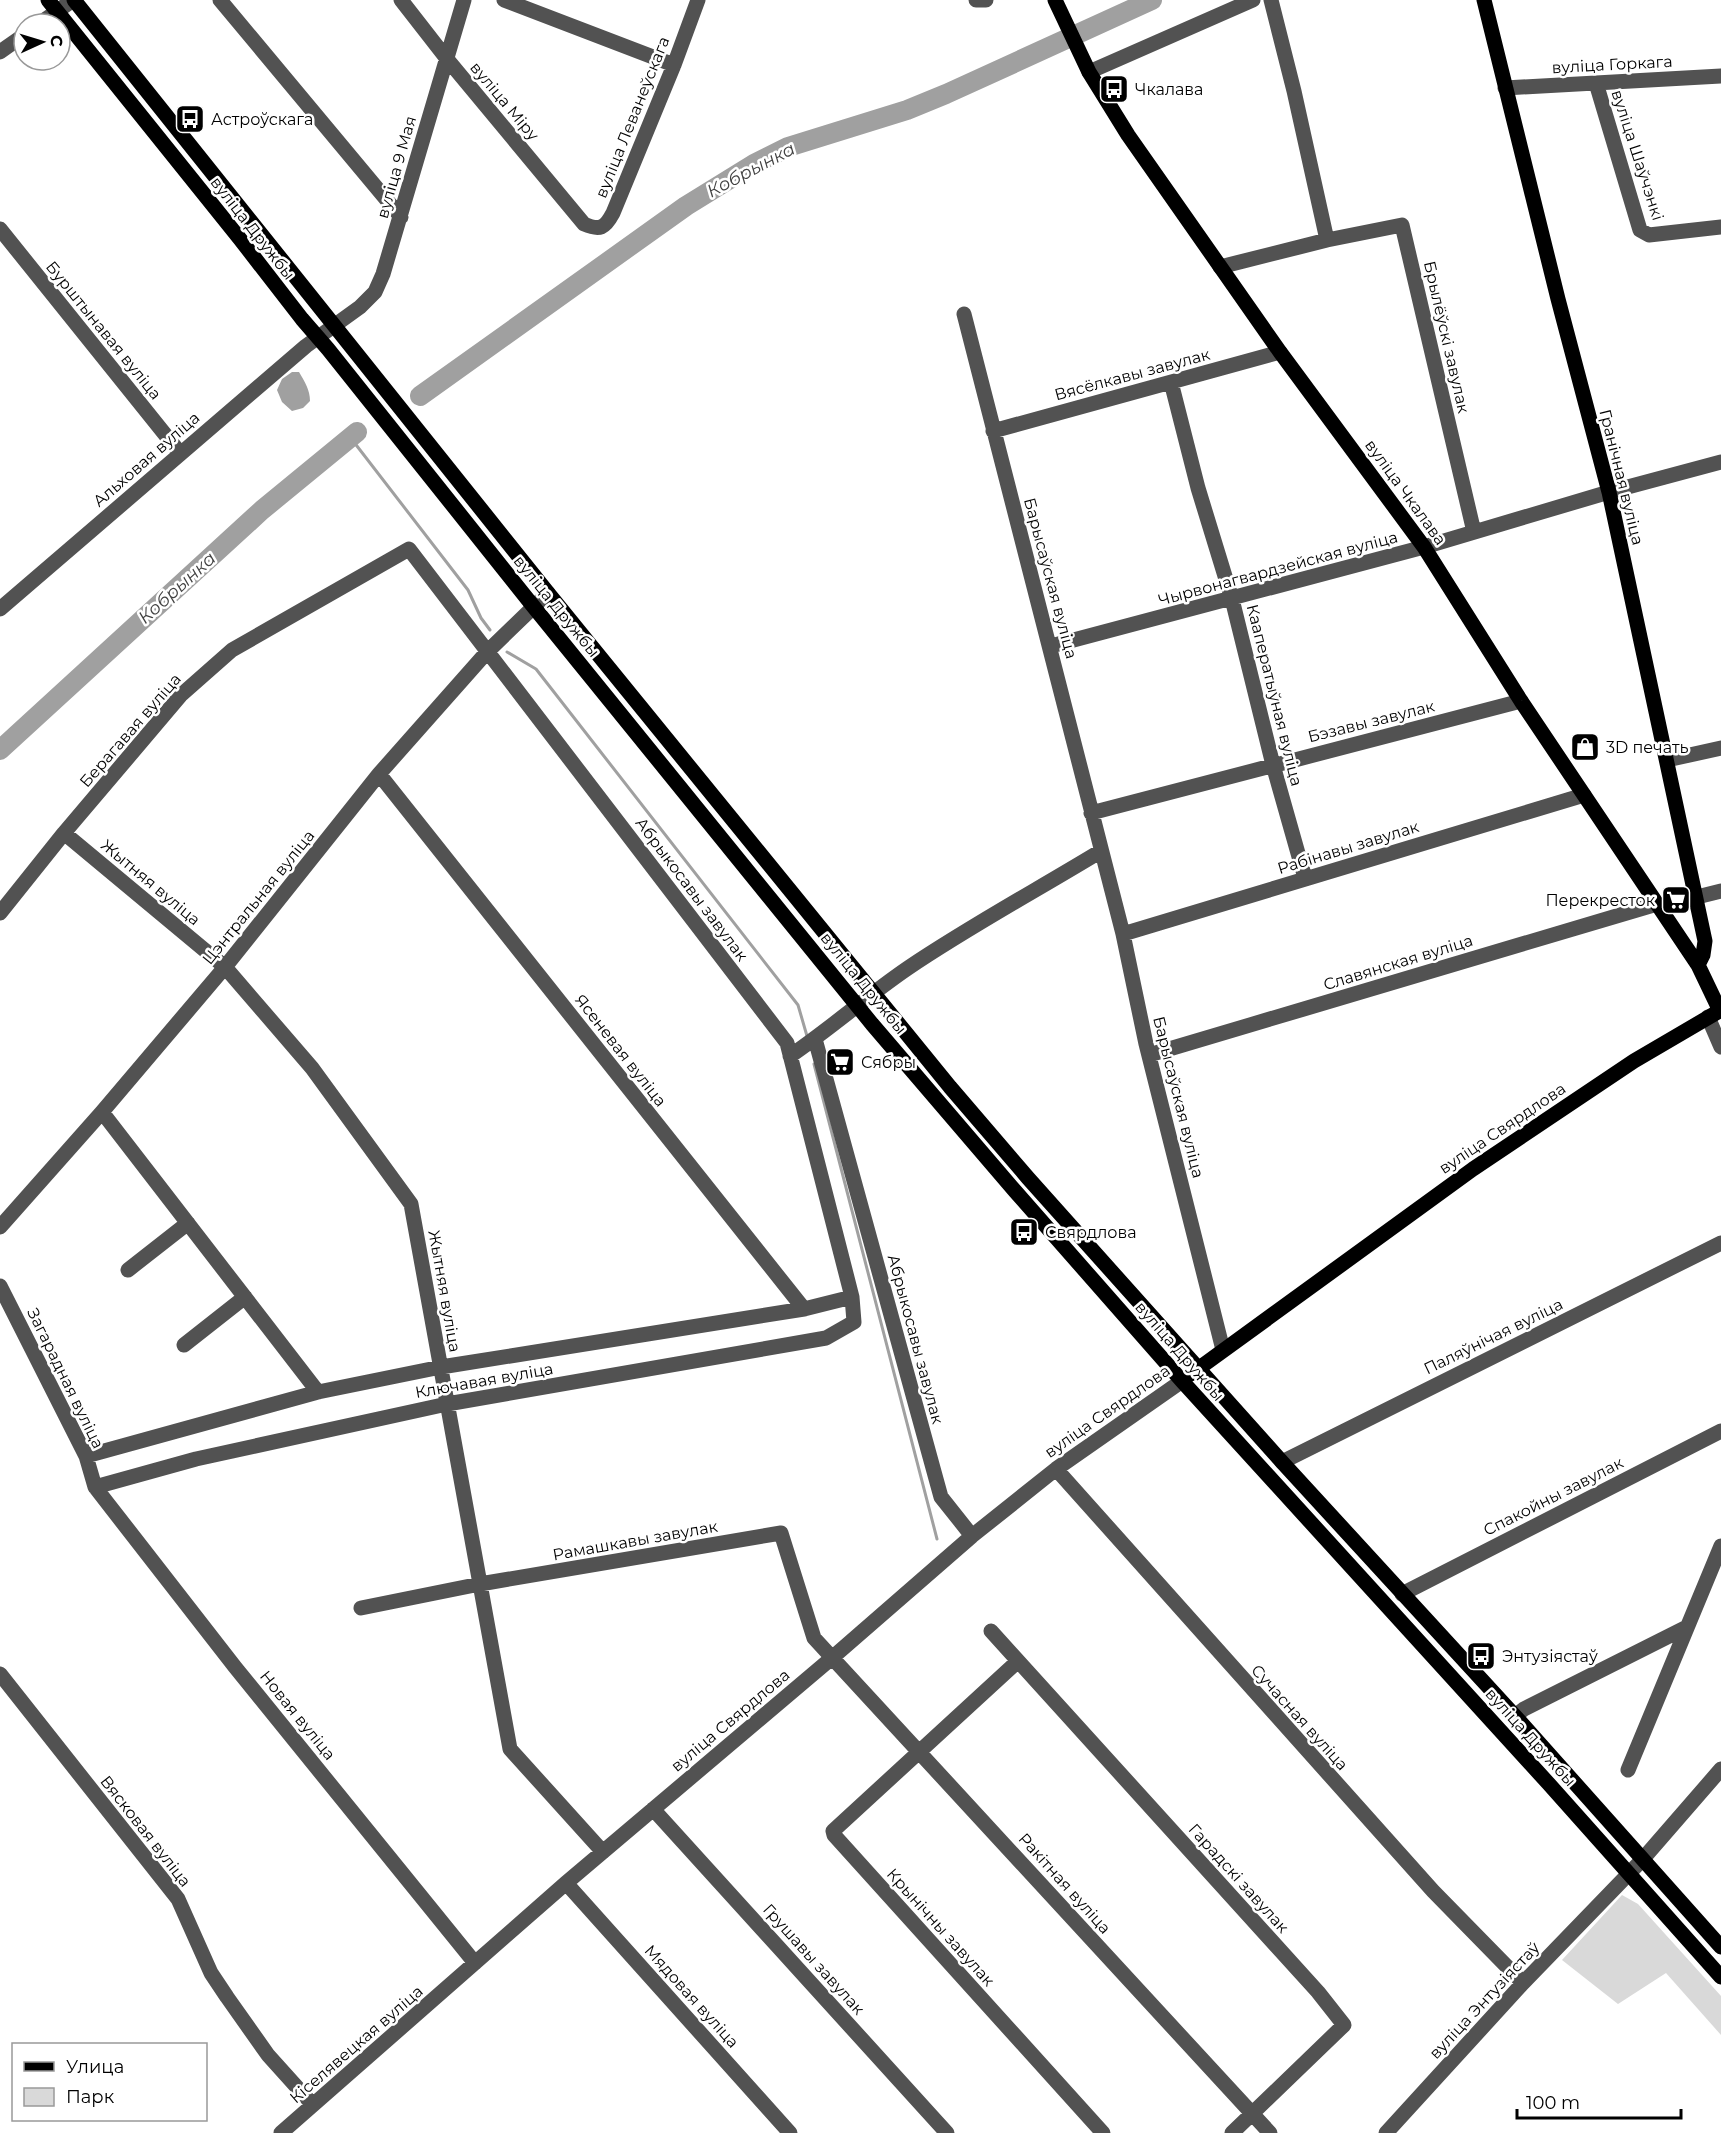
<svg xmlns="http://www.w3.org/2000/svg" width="1721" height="2133" font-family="Montserrat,sans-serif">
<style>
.green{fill:#d9d9d9}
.water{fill:#a0a0a0}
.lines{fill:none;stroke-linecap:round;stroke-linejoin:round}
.stream{stroke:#a0a0a0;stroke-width:3}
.river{stroke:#a0a0a0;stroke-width:20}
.minor{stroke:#525252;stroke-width:15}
.major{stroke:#000;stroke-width:15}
.labels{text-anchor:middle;stroke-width:5;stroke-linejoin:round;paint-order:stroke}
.street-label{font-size:16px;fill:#000;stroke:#fff}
.poi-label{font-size:16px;fill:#000;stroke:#fff;text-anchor:start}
.water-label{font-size:18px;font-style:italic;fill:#414141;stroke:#fff}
</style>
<rect width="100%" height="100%" fill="#fff"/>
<path class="green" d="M1622,1895L1638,1904L1721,1996V2035L1666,1973L1618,2004L1562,1960Z"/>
<path class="water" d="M292,372H299C305,382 310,390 310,401L303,408L292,411L282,402L277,390L282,379Z"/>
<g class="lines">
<path class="stream" d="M350,437L468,590L481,618L490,630
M507,652L536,669L798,1005L807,1036
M814,1064L937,1539"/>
<path class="river" d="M420,396L686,206L754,164L788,147L907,110L946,94L1152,0
M0,750L262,510L357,432"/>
<path class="minor" d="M220,0L401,217
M401,0L447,59L584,224C600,231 605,228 613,213L674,65L698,0
M504,0L674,65
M976,0H986
M1271,0L1294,91L1327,240L1402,225L1474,532
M39,24L73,0
M0,52L24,35
M1089,72L1253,0
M1596,83L1640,230L1649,235L1721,227
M1505,88L1721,76
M0,229L180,453
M1220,267L1327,240
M964,314L1123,934L1146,1044L1223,1350
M1171,382L1198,488L1232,599L1273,765L1305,878
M993,431L1280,352
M0,609L306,346L360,307L375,292L383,274L464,0
M1051,646L1424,547L1609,492L1721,462
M1667,760L1721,748
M379,774L804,1309L852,1297
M1091,813L1521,701
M64,833L225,967L312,1068L411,1204L510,1749L603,1852
M1697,897L1721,891
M0,913L64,833L181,695L232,650L409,549L787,1043L852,1297L854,1322L826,1338L447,1404L196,1459L95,1487
M1123,934L1584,795
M1708,1017L1721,1047
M815,1039L941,1497L972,1536
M1149,1055L1657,904
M790,1056C831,1028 867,996 908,968C970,926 1037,890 1101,851
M102,1112L318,1392
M0,1227L102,1112L225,967L379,774L487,652L548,593
M128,1270L188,1223
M0,1286L86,1456L95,1487L235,1667L475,1963
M184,1345L245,1297
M86,1456L318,1392L441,1367L804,1309
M1282,1462L1721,1243
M1056,1469L1433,1891L1523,1983
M1402,1594L1721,1431
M361,1608L480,1584L781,1533L814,1638L1270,2133
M991,1631L1318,1992L1344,2025L1232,2133
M1018,1661L833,1831L834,1835L1103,2133
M0,1674L178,1899L211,1973L227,1997L268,2055L313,2105
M1515,1716L1524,1709L1687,1627
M1628,1770L1721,1546
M653,1809L947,2133
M566,1883L790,2133
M281,2133L566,1883L833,1657L972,1536L1056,1469L1182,1381
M1386,2133L1523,1983L1642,1860L1721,1769"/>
<path class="major" d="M48,0L240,239L302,319L328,349L533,606L872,1024L1015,1191L1182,1381L1548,1783L1721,1977
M74,0L548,593L950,1087L1028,1178L1282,1462L1515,1716L1721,1947
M1055,0L1089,72L1128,135L1280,352L1424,547L1521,701L1698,965L1720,1011
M1484,0L1558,299L1609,492L1705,941L1703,955L1698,965
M1191,1374L1473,1169L1634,1061L1721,1010"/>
</g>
<defs>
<g id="bus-square" transform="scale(1.5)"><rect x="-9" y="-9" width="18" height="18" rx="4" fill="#000" stroke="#fff"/><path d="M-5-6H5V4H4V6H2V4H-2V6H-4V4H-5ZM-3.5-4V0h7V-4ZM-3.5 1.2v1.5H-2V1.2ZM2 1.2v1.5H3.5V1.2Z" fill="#fff"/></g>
<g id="shop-square" transform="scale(1.5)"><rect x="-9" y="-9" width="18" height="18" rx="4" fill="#000" stroke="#fff"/><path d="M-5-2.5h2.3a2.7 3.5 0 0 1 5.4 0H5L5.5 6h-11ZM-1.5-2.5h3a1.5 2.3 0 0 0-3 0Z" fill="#fff"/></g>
<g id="supermarket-square" transform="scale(1.5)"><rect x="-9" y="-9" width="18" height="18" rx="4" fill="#000" stroke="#fff"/><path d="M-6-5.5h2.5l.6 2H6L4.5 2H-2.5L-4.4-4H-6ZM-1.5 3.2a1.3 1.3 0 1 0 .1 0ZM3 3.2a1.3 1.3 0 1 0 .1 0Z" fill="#fff"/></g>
</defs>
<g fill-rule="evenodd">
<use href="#bus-square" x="1114" y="89"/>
<use href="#bus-square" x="190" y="119"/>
<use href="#shop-square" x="1585" y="747"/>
<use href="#supermarket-square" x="1676" y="900"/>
<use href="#supermarket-square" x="840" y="1062"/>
<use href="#bus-square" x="1024" y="1232"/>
<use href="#bus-square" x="1481" y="1656"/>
</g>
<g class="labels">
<g class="street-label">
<text transform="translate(1612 64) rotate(-3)" y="6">вуліца Горкага</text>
<text transform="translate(505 101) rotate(50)" y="6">вуліца Міру</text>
<text transform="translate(632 117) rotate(-68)" y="6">вуліца Леванеўскага</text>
<text transform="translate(1638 155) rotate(72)" y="6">вуліца Шаўчэнкі</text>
<text transform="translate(396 167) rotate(-74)" y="6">вуліца 9 Мая</text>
<text transform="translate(253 228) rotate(52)" y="6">вуліца Дружбы</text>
<text transform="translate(104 330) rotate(51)" y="6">Бурштынавая вуліца</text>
<text transform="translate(1447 337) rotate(77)" y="6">Брылёўскі завулак</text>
<text transform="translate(1132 374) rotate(-15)" y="6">Вясёлкавы завулак</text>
<text transform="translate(146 459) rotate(-41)" y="6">Альховая вуліца</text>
<text transform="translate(1622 477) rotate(76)" y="6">Гранічная вуліца</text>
<text transform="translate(1406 492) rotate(54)" y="6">вуліца Чкалава</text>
<text transform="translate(1278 568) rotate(-15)" y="6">Чырвонагвардзейская вуліца</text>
<text transform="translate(1051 578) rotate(75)" y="6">Барысаўская вуліца</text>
<text transform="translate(557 606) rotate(51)" y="6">вуліца Дружбы</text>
<text transform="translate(1275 695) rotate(76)" y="6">Кааператыўная вуліца</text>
<text transform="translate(1371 721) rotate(-14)" y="6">Бэзавы завулак</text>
<text transform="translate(130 730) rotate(-49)" y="6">Берагавая вуліца</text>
<text transform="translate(1348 847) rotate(-17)" y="6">Рабінавы завулак</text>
<text transform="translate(151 882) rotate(40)" y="6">Жытняя вуліца</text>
<text transform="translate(692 889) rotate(53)" y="6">Абрыкосавы завулак</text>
<text transform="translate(258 897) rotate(-51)" y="6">Цэнтральная вуліца</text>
<text transform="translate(1398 962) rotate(-17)" y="6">Славянская вуліца</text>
<text transform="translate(864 983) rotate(51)" y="6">вуліца Дружбы</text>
<text transform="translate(621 1050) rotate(52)" y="6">Ясеневая вуліца</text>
<text transform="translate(1179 1097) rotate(76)" y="6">Барысаўская вуліца</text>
<text transform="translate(1502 1128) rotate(-34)" y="6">вуліца Свярдлова</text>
<text transform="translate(445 1291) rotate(80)" y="6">Жытняя вуліца</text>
<text transform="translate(1493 1336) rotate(-26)" y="6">Паляўнічая вуліца</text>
<text transform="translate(916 1339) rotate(75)" y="6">Абрыкосавы завулак</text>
<text transform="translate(1180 1351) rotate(49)" y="6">вуліца Дружбы</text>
<text transform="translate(66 1378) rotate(64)" y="6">Загарадная вуліца</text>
<text transform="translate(484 1380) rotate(-10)" y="6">Ключавая вуліца</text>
<text transform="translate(1107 1411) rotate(-35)" y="6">вуліца Свярдлова</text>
<text transform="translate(1553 1496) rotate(-27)" y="6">Спакойны завулак</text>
<text transform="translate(635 1540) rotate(-10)" y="6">Рамашкавы завулак</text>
<text transform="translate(298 1715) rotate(51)" y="6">Новая вуліца</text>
<text transform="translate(1300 1717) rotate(48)" y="6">Сучасная вуліца</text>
<text transform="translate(730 1720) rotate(-40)" y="6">вуліца Свярдлова</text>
<text transform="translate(1531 1737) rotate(48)" y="6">вуліца Дружбы</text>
<text transform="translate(146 1831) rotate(52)" y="6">Вясковая вуліца</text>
<text transform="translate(1239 1878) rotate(48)" y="6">Гарадскі завулак</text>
<text transform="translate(1065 1883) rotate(48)" y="6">Ракітная вуліца</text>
<text transform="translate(941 1927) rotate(48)" y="6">Крынічны завулак</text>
<text transform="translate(814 1959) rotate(48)" y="6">Грушавы завулак</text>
<text transform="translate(692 1996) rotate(48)" y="6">Мядовая вуліца</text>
<text transform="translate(1484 2000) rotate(-47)" y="6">вуліца Энтузіястаў</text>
<text transform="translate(356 2044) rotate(-41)" y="6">Кіселявецкая вуліца</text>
</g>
<g class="poi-label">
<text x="1135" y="95">Чкалава</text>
<text x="211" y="125">Астроўскага</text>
<text x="1606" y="753">3D печать</text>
<text x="1655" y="906" text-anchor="end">Перекресток</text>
<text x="861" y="1068">Сябры</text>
<text x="1045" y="1238">Свярдлова</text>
<text x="1502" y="1662">Энтузіястаў</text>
</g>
<g class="water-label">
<text transform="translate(751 170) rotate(-28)" y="6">Кобрынка</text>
<text transform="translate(177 588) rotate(-42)" y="6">Кобрынка</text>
</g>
</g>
<rect x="12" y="2043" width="195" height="78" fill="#ffffff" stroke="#999999" stroke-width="1.5"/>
<rect x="24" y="2062" width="30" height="9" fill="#000000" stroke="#999999" stroke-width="1.5"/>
<text x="66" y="2073" font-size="18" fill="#000000">Улица</text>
<rect x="24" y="2088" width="30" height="18" fill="#d9d9d9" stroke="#999999" stroke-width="1.5"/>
<text x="66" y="2103" font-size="18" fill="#000000">Парк</text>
<g transform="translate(42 42) rotate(86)"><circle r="28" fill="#ffffff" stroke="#999999" stroke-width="1.5"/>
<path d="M0-4.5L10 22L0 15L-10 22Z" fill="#000000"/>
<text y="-9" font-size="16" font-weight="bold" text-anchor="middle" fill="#000000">С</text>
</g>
<path d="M1517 2109v9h164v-9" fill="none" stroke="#000000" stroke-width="3"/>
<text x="1526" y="2109" font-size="18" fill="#000000" stroke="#ffffff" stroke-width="4.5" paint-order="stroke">100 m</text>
</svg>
